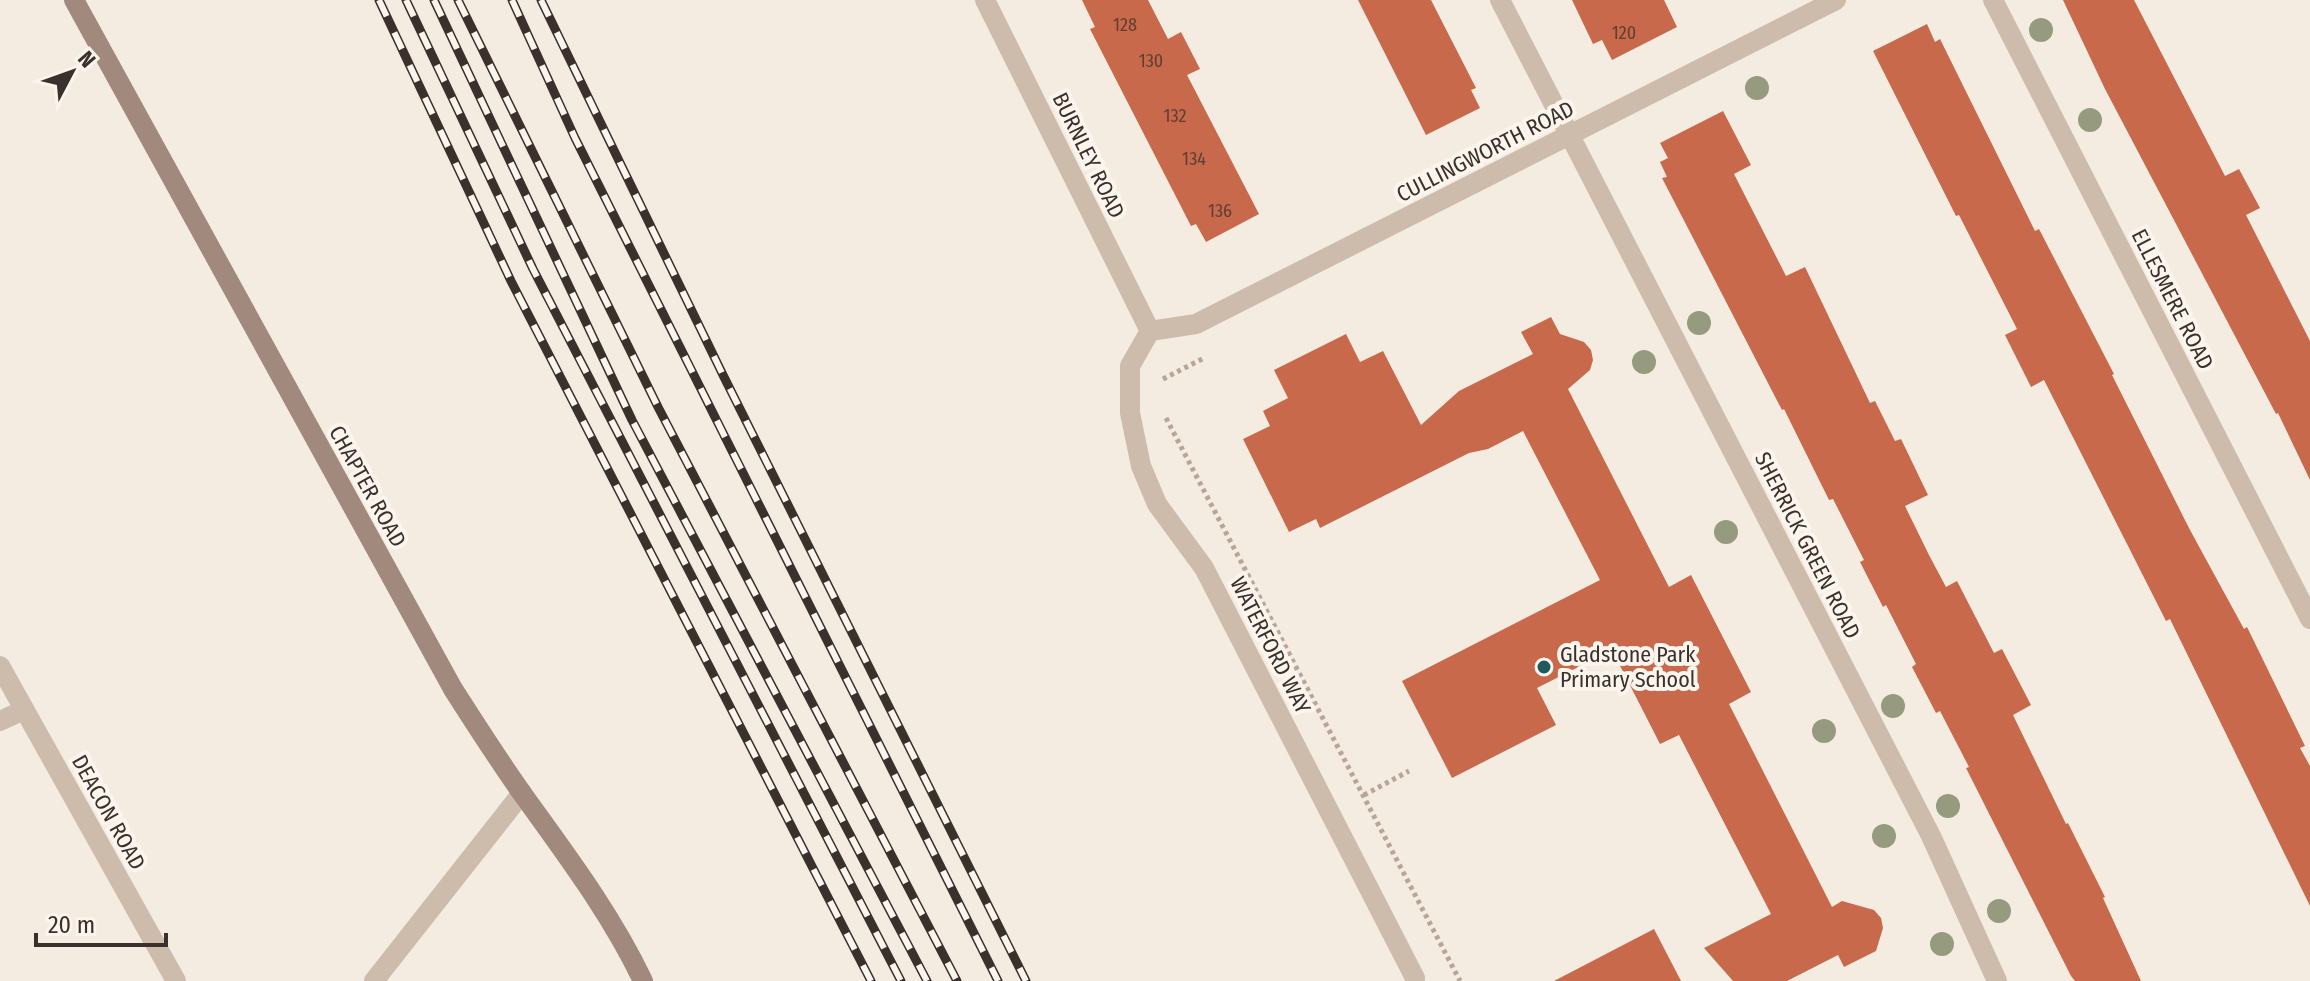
<svg xmlns="http://www.w3.org/2000/svg" width="2310" height="981" font-family="'Fira Sans Condensed',sans-serif">
<style>
.building{fill:#c8694b}
.lines{fill:none;stroke-linecap:round;stroke-linejoin:round}
.path{stroke:#b9a596;stroke-width:5;stroke-dasharray:4 4;stroke-linecap:butt}
.street{stroke:#cdbbac;stroke-width:20}
.secondary{stroke:#a18a7d;stroke-width:20}
.rail-casing{stroke:#3b302b;stroke-width:9}
.rail{stroke:#fbf5ee;stroke-width:6;stroke-dasharray:18;stroke-linecap:butt}
.tree{fill:#969b7f}
.poi-dot{fill:#1f5a5e;stroke:#fbf5ee;stroke-width:3}
.labels{text-anchor:middle;stroke-width:8;stroke-linejoin:round;paint-order:stroke}
.number-label{font-size:18px;fill:#5e3e33}
.street-label{font-size:22px;fill:#3b302b;stroke:#fbf5ee}
.poi-label{font-size:22px;fill:#3b302b;stroke:#fbf5ee;text-anchor:start}
</style>
<rect width="100%" height="100%" fill="#f4ebe1"/>
<path class="building" d="M1082,0H1148L1168,39L1181,32L1200,69L1187,75L1259,214L1206,242L1196,224L1191,226L1090,29L1095,27Z
M1358,0H1431L1476,88L1471,90L1480,108L1426,135Z
M1572,0H1664L1677,27L1612,60L1602,40L1593,44Z
M2063,0H2134L2225,176L2239,169L2260,208L2246,215L2310,341V480L2278,413L2276,414L2105,89Z
M1927,24L1935,42L1940,39L2035,231L2039,229L2114,374L2112,375L2190,530L2244,629L2247,627L2305,746L2300,748L2310,766V906L2170,619L2166,621L2044,380L2031,387L2005,335L2017,329L1959,215L1956,216L1873,51Z
M1723,111L1751,165L1734,174L1786,276L1805,267L1870,403L1875,401L1895,441L1901,439L1928,495L1905,506L1929,555L1946,587L1957,581L1994,653L2002,649L2031,705L2013,715L2066,824L2068,823L2105,897L2103,898L2141,981H2075L2071,976L1966,768L1969,767L1940,711L1936,713L1912,667L1916,664L1886,605L1883,607L1860,562L1864,560L1833,499L1829,500L1784,409L1782,410L1662,178L1667,177L1660,162L1668,158L1660,143Z
M1551,317L1560,334L1584,342L1591,350L1593,360L1590,370L1568,389L1669,587L1691,575L1751,692L1729,704L1832,907L1842,901L1874,910L1881,918L1883,928L1876,951L1844,967L1838,955L1787,981H1733L1704,948L1771,914L1679,735L1660,744L1612,650L1537,688L1556,725L1452,778L1402,681L1600,580L1523,431L1488,449L1469,453L1320,528L1316,519L1289,532L1243,439L1270,426L1263,411L1288,398L1274,370L1346,334L1360,362L1383,351L1421,425L1459,391L1533,354L1521,332Z
M1654,929L1681,981H1554Z"/>
<g class="lines">
<path class="path" d="M1163,379L1204,358
M1166,418L1460,981
M1364,795L1409,771"/>
<path class="street" d="M985,0L1150,331
M1500,0L1931,836L1997,981
M1993,0L2310,619
M1150,331L1196,324L1836,0
M1150,331L1130,366V413L1141,466L1157,504L1204,568L1415,978
M0,666L176,981
M0,721L24,710
M374,981L522,793"/>
<path class="secondary" d="M74,0L453,689C476,725 499,761 524,796C567,856 611,914 643,981"/>
<g class="rail-casing">
<path id="rail" d="M379,0L511,281L871,981
M406,0L533,269L901,981
M434,0L632,420L927,981
M458,0L658,407L957,981
M512,0L575,138L998,981
M541,0L723,375L1026,981"/>
</g>
<use href="#rail" class="rail"/>
</g>
<g class="tree">
<circle cx="2041" cy="30" r="12"/>
<circle cx="1757" cy="88" r="12"/>
<circle cx="2090" cy="120" r="12"/>
<circle cx="1699" cy="323" r="12"/>
<circle cx="1644" cy="362" r="12"/>
<circle cx="1726" cy="532" r="12"/>
<circle cx="1893" cy="706" r="12"/>
<circle cx="1824" cy="731" r="12"/>
<circle cx="1948" cy="806" r="12"/>
<circle cx="1884" cy="836" r="12"/>
<circle cx="1999" cy="911" r="12"/>
<circle cx="1942" cy="944" r="12"/>
</g>
<circle class="poi-dot" cx="1544" cy="667" r="8"/>
<g class="labels">
<g class="number-label">
<text x="1125" y="31">128</text>
<text x="1624" y="39">120</text>
<text x="1151" y="67">130</text>
<text x="1175" y="122">132</text>
<text x="1194" y="165">134</text>
<text x="1220" y="217">136</text>
</g>
<g class="street-label">
<text transform="translate(1485 151) rotate(-27)" y="8">CULLINGWORTH ROAD</text>
<text transform="translate(1089 155) rotate(64)" y="8">BURNLEY ROAD</text>
<text transform="translate(2173 299) rotate(63)" y="8">ELLESMERE ROAD</text>
<text transform="translate(368 486) rotate(61)" y="8">CHAPTER ROAD</text>
<text transform="translate(1808 545) rotate(63)" y="8">SHERRICK GREEN ROAD</text>
<text transform="translate(1271 645) rotate(63)" y="8">WATERFORD WAY</text>
<text transform="translate(109 812) rotate(61)" y="8">DEACON ROAD</text>
</g>
<g class="poi-label">
<text x="1560" y="662">Gladstone Park<tspan x="1560" dy="25">Primary School</tspan></text>
</g>
</g>
<g transform="translate(72 72) rotate(49)" stroke="#fbf5ee" stroke-width="6" paint-order="stroke">
<path d="M0-6L14 30L0 20L-14 30Z" fill="#3b302b"/>
<text y="-12" font-size="22" font-weight="bold" text-anchor="middle" fill="#3b302b">N</text>
</g>
<path d="M36 933v12h130v-12" fill="none" stroke="#3b302b" stroke-width="4"/>
<text x="48" y="933" font-size="24" fill="#3b302b" stroke="#fbf5ee" stroke-width="6" paint-order="stroke">20 m</text>
</svg>
